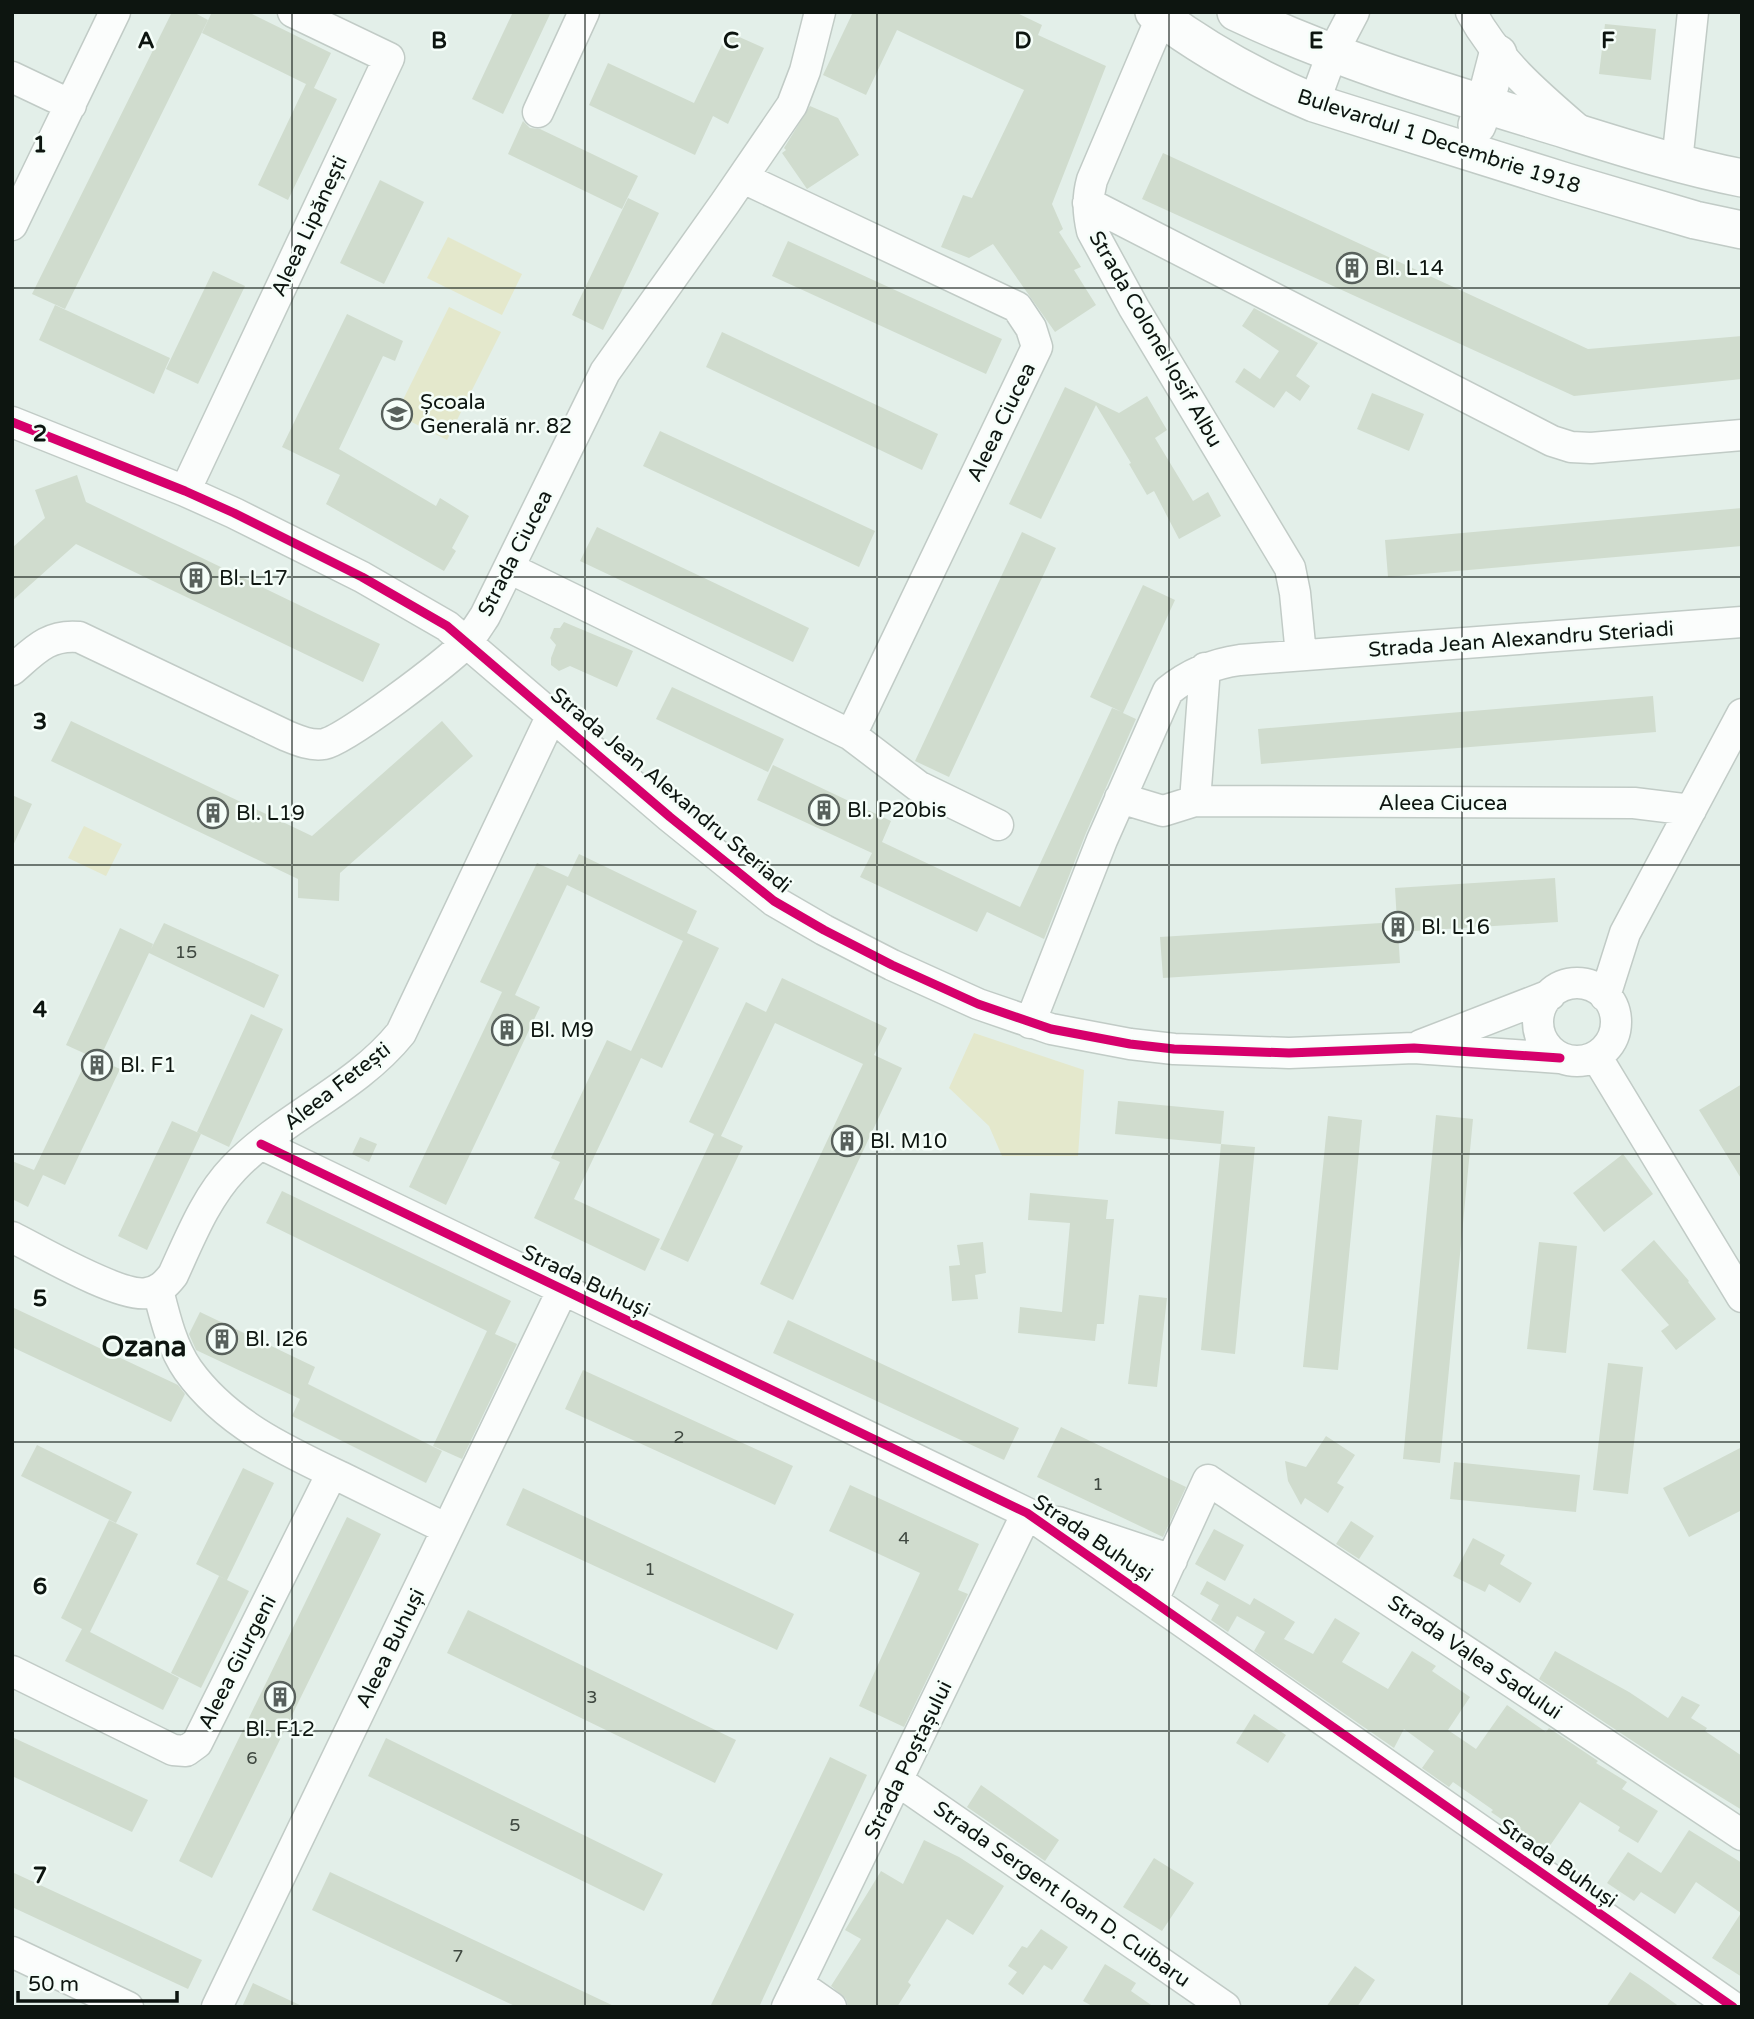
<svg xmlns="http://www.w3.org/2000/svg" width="1754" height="2019" font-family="'Varela Round',sans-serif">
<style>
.green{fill:#e4e8cc}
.building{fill:#d0dcce}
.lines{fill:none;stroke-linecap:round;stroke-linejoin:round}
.minor-casing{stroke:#c1cbc6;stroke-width:33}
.major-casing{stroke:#c1cbc6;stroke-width:40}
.minor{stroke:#fbfdfc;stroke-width:30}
.major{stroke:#fbfdfc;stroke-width:37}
.cycleway-casing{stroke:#f5fef9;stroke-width:13}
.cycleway{stroke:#d6006c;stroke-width:9}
.grid{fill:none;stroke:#0d1510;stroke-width:2;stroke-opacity:0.55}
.labels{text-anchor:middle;stroke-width:5;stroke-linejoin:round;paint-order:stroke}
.number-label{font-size:18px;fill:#3f4840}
.street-label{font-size:21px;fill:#0d1510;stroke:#f5fef9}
.poi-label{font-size:21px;fill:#0d1510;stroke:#f5fef9;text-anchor:start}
.district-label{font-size:28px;font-weight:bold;fill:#0d1510;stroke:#f5fef9}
.grid-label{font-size:23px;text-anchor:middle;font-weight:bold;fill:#0d1510;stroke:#f5fef9;stroke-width:5;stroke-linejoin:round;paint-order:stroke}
</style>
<rect width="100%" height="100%" fill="#e3efe9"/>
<path class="green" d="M448,237L522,274L502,315L427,278Z
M449,307L501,332L447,440L396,414Z
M84,826L122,844L106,876L68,858Z
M974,1033L1084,1070L1078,1156H1002L989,1126L949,1088Z"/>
<path class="building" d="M172,12H193L208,20L65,309L32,294Z
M212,12H248L331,53L314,88L337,99L288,200L258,185L306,84L310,86L202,33Z
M513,12H551L503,114L472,99Z
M853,12H1015L1042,25L1038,35L1106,66L1052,204L1063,229L1059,232L1081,267L1074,270L1096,305L1055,332L993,244L969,258L941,247L963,195L972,198L1024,90L897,30L866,95L823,75Z
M1605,24L1656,29L1651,80L1599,74Z
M728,32L764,48L728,124L713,116L695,155L589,105L608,63L694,103Z
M810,106L838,118L859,155L807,189L782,153L786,150L784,148Z
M523,121L530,128L540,129L638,176L622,209L508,154Z
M1163,153L1588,349L1742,336V379L1574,396L1142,199Z
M380,180L424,202L384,284L340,263Z
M628,198L659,213L603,330L572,315Z
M788,241L1002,339L986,374L772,276Z
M213,271L245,286L198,384L166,369Z
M55,305L170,358L154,394L39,340Z
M1254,308L1318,343L1296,376L1310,386L1300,401L1286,391L1274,408L1235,382L1244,368L1260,379L1279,351L1242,326Z
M347,314L403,341L395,361L383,356L339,449L436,506L440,498L469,516L452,548L456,551L444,571L326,504L340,475L282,447Z
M722,332L938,434L922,470L706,367Z
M1065,387L1119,413L1147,396L1167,430L1155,438L1193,501L1208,492L1221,516L1179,539L1154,491L1147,495L1129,464L1131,463L1096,405L1041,519L1009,504Z
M1372,393L1424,414L1409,451L1357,429Z
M660,431L875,531L859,567L643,466Z
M77,475L86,502L380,644L363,682L76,544L12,601V548L45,518L35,490Z
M1742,508V546L1388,577L1385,540Z
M597,527L809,628L793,662L580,561Z
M1022,532L1056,548L949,777L915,761Z
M1143,585L1175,600L1123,713L1136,719L1086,833L1044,939L987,912L977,932L860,877L872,853L757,800L773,765L891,821L882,842L1020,907L1112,708L1122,712L1090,697Z
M564,622L633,651L617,687L570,666L559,671L551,665V658L556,645L550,638L554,628H560Z
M672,687L784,739L768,772L656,719Z
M1653,696L1656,732L1261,764L1258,729Z
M71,721L312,836L442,721L473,756L340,873L339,901L298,898V879L51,761Z
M12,795L32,804L12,848Z
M579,854L697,911L687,933L719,948L662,1068L641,1058L574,1199L660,1239L645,1271L534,1218L560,1162L551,1158L607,1040L631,1051L683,941L567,885L515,995L540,1007L446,1205L409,1187L502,992L480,982L537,863L568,877Z
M1555,878L1558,922L1398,932L1400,963L1163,978L1160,937L1397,922L1395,888Z
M164,923L279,975L264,1008L149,953L99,1060L66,1045L120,928L153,944L151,949Z
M782,978L887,1028L874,1055L902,1068L793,1300L760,1284L863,1064L775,1023L721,1136L743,1146L688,1262L660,1249L714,1134L689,1122L746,1002L766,1012Z
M251,1014L283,1029L229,1147L197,1132Z
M89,1055L120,1069L65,1185L43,1175L28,1207L12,1199V1161L34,1170Z
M1742,1084V1180L1699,1110Z
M1118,1101L1224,1111L1221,1144L1115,1134Z
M1436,1115L1473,1119L1440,1463L1403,1459Z
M1328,1116L1362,1120L1338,1370L1303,1367Z
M172,1121L201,1134L147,1250L118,1236Z
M360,1137L377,1144L369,1162L352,1154Z
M1221,1144L1255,1147L1235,1354L1201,1350Z
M1623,1154L1653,1194L1604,1232L1573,1193Z
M282,1191L511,1301L495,1334L517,1344L462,1459L433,1446L487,1331L266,1223Z
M1030,1193L1108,1200L1106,1219H1114L1104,1324H1097L1095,1341L1018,1333L1020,1307L1062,1312L1070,1223L1028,1220Z
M1654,1240L1689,1281L1688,1282L1716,1319L1676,1350L1661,1331L1669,1325L1621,1270Z
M983,1242L986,1273L975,1275L978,1299L952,1301L949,1266L960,1265L957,1245Z
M1539,1242L1577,1246L1566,1353L1527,1349Z
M1139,1295L1167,1298L1157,1387L1128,1384Z
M12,1307L178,1385L185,1394L171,1422L12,1347Z
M200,1312L315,1367L308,1384L442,1451L426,1483L292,1416L300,1399L196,1350L189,1334Z
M788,1320L1019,1428L1004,1460L773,1353Z
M1608,1363L1643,1367L1628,1494L1593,1490Z
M583,1370L793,1466L775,1505L565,1409Z
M1061,1427L1186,1487L1163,1537L1037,1477Z
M1326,1436L1355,1455L1337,1483L1344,1487L1328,1513L1305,1498L1301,1505L1288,1481L1285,1461L1306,1467Z
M37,1445L132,1492L116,1523L21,1476Z
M1742,1447V1510L1689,1537L1663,1488Z
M1454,1462L1580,1475L1576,1512L1450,1499Z
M243,1468L274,1483L227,1580L196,1564Z
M850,1485L979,1544L958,1590L968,1594L904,1727L859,1706L920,1573L829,1531Z
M523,1488L794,1614L777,1650L506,1525Z
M347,1517L381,1534L212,1878L179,1861Z
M109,1520L138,1534L90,1632L179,1678L163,1710L65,1661L82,1629L61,1618Z
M1351,1521L1374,1536L1359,1559L1336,1544Z
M1214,1529L1244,1545L1225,1581L1195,1564Z
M1473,1538L1505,1555L1500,1564L1532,1583L1520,1603L1489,1584L1485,1592L1453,1576Z
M219,1576L249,1591L201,1688L171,1673Z
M1207,1581L1250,1605L1254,1598L1295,1622L1284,1639L1313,1654L1335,1618L1360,1633L1342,1662L1388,1689L1412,1651L1436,1666L1432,1671L1470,1697L1448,1730L1476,1749L1507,1705L1546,1732L1549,1728L1598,1761L1596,1763L1627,1782L1622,1789L1658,1811L1638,1843L1618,1831L1620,1827L1580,1802L1547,1850L1491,1812L1493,1810L1453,1782L1449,1787L1422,1768L1434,1751L1404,1729L1394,1748L1254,1651L1265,1632L1237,1616L1228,1632L1211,1620L1219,1605L1200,1594Z
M468,1610L736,1740L715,1783L447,1653Z
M1555,1651L1629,1692L1668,1718L1682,1696L1700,1705L1691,1718L1707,1728L1705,1731L1742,1756V1810L1675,1769L1539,1679Z
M1254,1714L1286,1735L1268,1763L1236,1743Z
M12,1737L148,1800L132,1832L12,1776Z
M386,1738L663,1874L644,1911L368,1776Z
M830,1757L867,1775L759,2007H710Z
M981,1785L1059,1840L1045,1861L967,1807Z
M1689,1830L1742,1863V1977L1712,1958L1741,1913L1696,1882L1675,1914L1641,1892L1634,1901L1607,1883L1628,1852L1661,1873Z
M924,1840L959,1857L1004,1886L973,1935L947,1919L908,1982L911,1985L897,2007H848L846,1999L831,1986L861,1939L845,1930L881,1871L903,1884Z
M1154,1858L1194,1883L1162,1931L1123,1907Z
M12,1872L202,1960L188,1989L12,1907Z
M330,1872L616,2007H517L312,1910Z
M1041,1929L1068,1947L1052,1970L1044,1965L1023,1995L1008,1984L1017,1972L1008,1966L1022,1946L1027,1948Z
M1105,1964L1136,1983L1131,1991L1154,2007H1094L1083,2001Z
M1355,1966L1375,1980L1357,2007H1326Z
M1630,1972L1648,1984L1680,2007H1606Z
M253,1983L304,2007H242Z"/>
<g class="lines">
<g class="minor-casing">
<path id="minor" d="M1471,12C1498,62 1539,96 1582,133
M1161,18L1092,180C1087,198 1088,213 1092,231L1134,308L1290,568L1295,593L1301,655
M12,77L71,105
M1314,103L1332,54L1354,12
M538,112L584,12
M1677,162L1693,12
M743,178L1017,307L1031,328L1037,347L851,735
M1088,203L1552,441L1571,447L1591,448L1742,435
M12,225L115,12
M12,422L185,491L234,513L362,577L447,626L670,817L774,901L824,930L892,965L978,1004L1051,1029L1130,1044L1174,1049L1289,1053L1414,1048L1560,1058
M185,491L389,58L293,12
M509,568L851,735L918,786L998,825
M12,670C34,651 48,634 79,637L287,736C299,741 311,746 324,744C346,740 447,662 466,643C473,635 479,625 485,616L605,372L725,203L792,105L805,71L820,12
M1120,798L1163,811L1195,801L1634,803L1691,810
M1195,801L1205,668
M1538 1022a39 39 0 1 1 78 0a39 39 0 1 1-78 0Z
M1605,996L1625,933L1742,714
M1030,1023L1102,840L1168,691C1190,673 1212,664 1240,660L1742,622
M1421,1045L1550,995
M1596,1056L1742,1297
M261,1144L1027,1513L1733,2007
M12,1237C40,1251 120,1298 147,1293C159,1291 166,1284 173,1275C190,1238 206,1197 234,1168C284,1116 356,1089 401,1033L552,715
M158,1290C165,1318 172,1347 188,1370C226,1423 284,1450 341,1477C376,1494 412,1512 447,1529
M1058,1522L1172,1560
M1153,1600L1208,1480L1742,1835
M12,1671L173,1750L186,1751L197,1743L332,1473
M898,1781L1225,2007
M12,1952L128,2007
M798,1984L831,2007
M217,2007L563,1289
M787,2007L1027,1513"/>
</g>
<g class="major-casing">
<path id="major" d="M1154,12C1203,49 1257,79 1314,103L1566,182L1695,220L1742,230
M1236,12C1331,57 1431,88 1532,119C1601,140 1671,164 1742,178
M1477,125L1485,104L1498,54"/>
</g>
<use href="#minor" class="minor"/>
<use href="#major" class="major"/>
<g class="cycleway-casing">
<path id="cycleway" d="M12,422L185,491L234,513L362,577L447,626L670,817L774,901L824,930L892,965L978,1004L1051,1029L1130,1044L1174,1049L1289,1053L1414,1048L1560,1058
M261,1144L1027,1513L1733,2007"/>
</g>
<use href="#cycleway" class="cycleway"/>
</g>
<path class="grid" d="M292,12V2007M585,12V2007M877,12V2007M1169,12V2007M1462,12V2007M12,288H1742M12,577H1742M12,865H1742M12,1154H1742M12,1442H1742M12,1731H1742"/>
<defs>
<g id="building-ring" transform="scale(1.575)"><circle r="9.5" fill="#f5fef9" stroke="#58615c" stroke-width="1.5"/><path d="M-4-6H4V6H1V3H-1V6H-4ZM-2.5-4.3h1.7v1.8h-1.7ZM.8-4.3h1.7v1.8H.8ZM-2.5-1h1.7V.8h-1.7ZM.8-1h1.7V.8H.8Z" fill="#58615c"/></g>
<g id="school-ring" transform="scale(1.575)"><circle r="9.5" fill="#f5fef9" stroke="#58615c" stroke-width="1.5"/><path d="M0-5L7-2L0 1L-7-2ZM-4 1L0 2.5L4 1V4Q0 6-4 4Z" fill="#58615c"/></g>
</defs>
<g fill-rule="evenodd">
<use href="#building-ring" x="1352" y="268"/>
<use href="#school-ring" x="397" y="414"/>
<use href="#building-ring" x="196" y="578"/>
<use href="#building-ring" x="824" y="810"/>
<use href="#building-ring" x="213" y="813"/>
<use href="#building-ring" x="1398" y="927"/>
<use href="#building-ring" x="507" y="1030"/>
<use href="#building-ring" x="97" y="1065"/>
<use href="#building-ring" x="847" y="1141"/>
<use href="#building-ring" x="222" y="1339"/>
<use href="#building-ring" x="280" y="1697"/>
</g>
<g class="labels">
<g class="number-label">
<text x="186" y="958">15</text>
<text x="679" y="1443">2</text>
<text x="1098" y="1490">1</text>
<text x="904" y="1544">4</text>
<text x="650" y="1575">1</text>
<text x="592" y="1703">3</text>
<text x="252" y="1764">6</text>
<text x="515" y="1831">5</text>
<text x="458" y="1962">7</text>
</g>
<g class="street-label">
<text transform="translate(1439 141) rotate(18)" y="7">Bulevardul 1 Decembrie 1918</text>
<text transform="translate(309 226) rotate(-65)" y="7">Aleea Lipănești</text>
<text transform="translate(1156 339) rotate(60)" y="7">Strada Colonel Iosif Albu</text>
<text transform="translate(1001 422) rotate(-64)" y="7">Aleea Ciucea</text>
<text transform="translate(515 553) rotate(-63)" y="7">Strada Ciucea</text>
<text transform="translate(1521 639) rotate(-4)" y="7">Strada Jean Alexandru Steriadi</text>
<text transform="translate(671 790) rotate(40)" y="7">Strada Jean Alexandru Steriadi</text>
<text x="1443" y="810">Aleea Ciucea</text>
<text transform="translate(337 1086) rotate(-38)" y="7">Aleea Fetești</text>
<text transform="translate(586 1281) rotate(26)" y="7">Strada Buhuși</text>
<text transform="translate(1093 1538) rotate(34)" y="7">Strada Buhuși</text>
<text transform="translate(390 1648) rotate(-64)" y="7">Aleea Buhuși</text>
<text transform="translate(1475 1657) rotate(34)" y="7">Strada Valea Sadului</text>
<text transform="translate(237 1662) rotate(-63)" y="7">Aleea Giurgeni</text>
<text transform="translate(908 1760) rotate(-64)" y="7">Strada Poștașului</text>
<text transform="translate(1558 1863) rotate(35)" y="7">Strada Buhuși</text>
<text transform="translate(1062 1894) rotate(35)" y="7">Strada Sergent Ioan D. Cuibaru</text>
</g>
<g class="poi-label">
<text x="1375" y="275">Bl. L14</text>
<text x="420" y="409">Școala<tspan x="420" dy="24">Generală nr. 82</tspan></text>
<text x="219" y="585">Bl. L17</text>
<text x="847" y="817">Bl. P20bis</text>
<text x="236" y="820">Bl. L19</text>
<text x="1421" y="934">Bl. L16</text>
<text x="530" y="1037">Bl. M9</text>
<text x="120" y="1072">Bl. F1</text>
<text x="870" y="1148">Bl. M10</text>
<text x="245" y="1346">Bl. I26</text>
<text x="280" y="1736" text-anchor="middle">Bl. F12</text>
</g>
<g class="district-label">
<text x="144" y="1356">Ozana</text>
</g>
</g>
<g class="grid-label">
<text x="146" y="48">A</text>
<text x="439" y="48">B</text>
<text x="731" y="48">C</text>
<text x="1023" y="48">D</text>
<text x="1316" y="48">E</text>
<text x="1608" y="48">F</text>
<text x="40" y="152">1</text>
<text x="40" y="441">2</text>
<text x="40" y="729">3</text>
<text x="40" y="1017">4</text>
<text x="40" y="1306">5</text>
<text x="40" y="1594">6</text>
<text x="40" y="1883">7</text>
</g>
<rect width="1754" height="2019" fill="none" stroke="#0d1510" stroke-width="28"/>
<path d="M18 1991v10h159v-10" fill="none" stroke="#0d1510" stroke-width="3.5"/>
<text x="28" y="1991" font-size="21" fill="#0d1510" stroke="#f5fef9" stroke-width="5" paint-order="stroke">50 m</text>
</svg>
